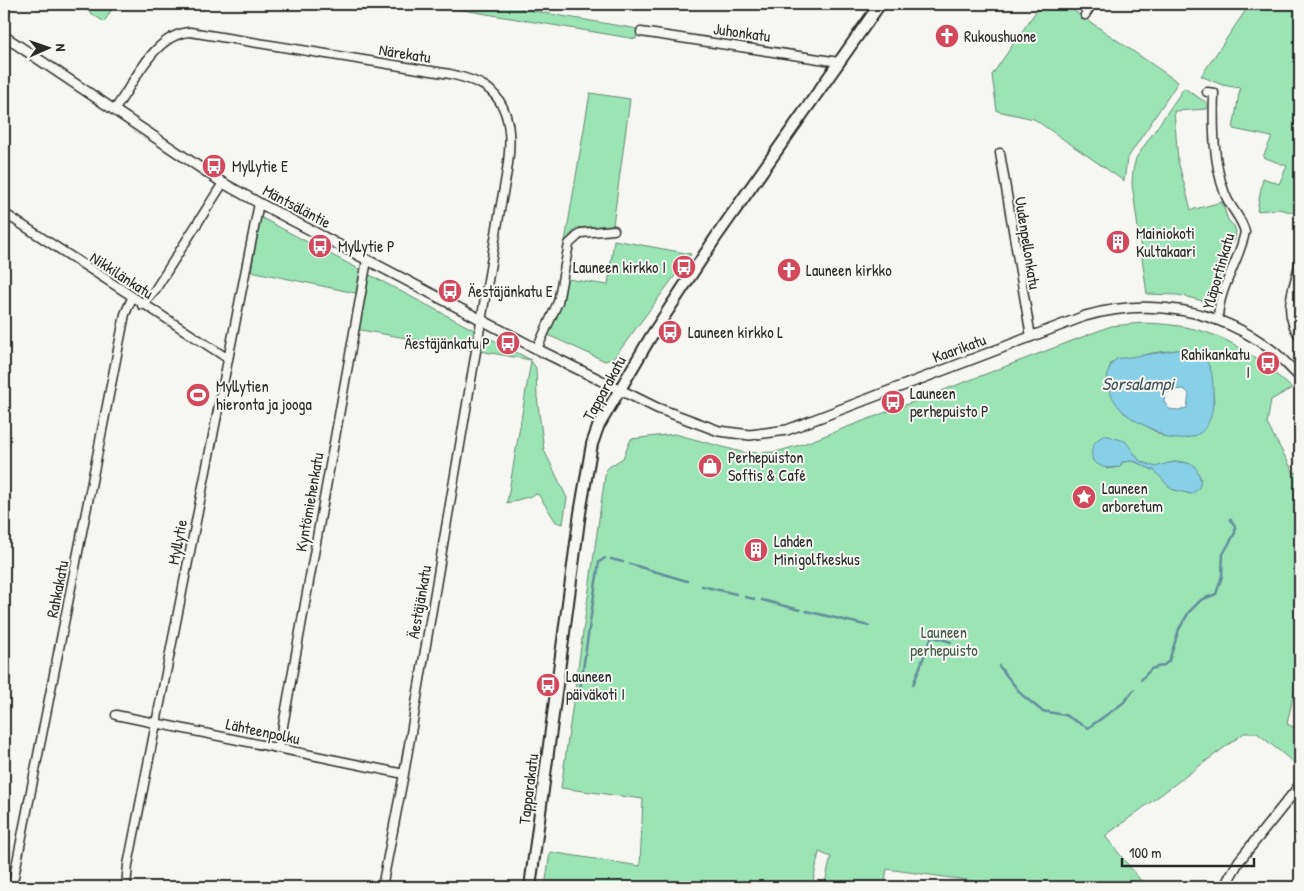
<svg xmlns="http://www.w3.org/2000/svg" width="1304" height="891" font-family="'Patrick Hand',sans-serif">
<style>
.green{fill:#9be5b4;stroke:#638870;fill-rule:evenodd}
.water{fill:#87d0e8;stroke:#628e9c;fill-rule:evenodd}
.lines{fill:none;stroke-linecap:round;stroke-linejoin:round}
.stream{stroke:#628e9c;stroke-width:2.5}
.minor-casing{stroke:#2b2b2b;stroke-width:11}
.tertiary-casing{stroke:#2b2b2b;stroke-width:12}
.secondary-casing{stroke:#2b2b2b;stroke-width:14}
.minor{stroke:#f6f6f2;stroke-width:8}
.tertiary{stroke:#f6f6f2;stroke-width:9}
.secondary{stroke:#f6f6f2;stroke-width:10}
.labels{text-anchor:middle;stroke-width:4;stroke-linejoin:round;paint-order:stroke}
.street-label{font-size:16px;fill:#2b2b2b;stroke:#f6f6f2}
.poi-label{font-size:16px;fill:#2b2b2b;stroke:#f6f6f2;text-anchor:start}
.park-label{font-size:16px;fill:#475a4d;stroke:#f6f6f2}
.water-label{font-size:18px;font-style:italic;fill:#42545a;stroke:#f6f6f2}
</style>
<rect width="100%" height="100%" fill="#f6f6f2"/>
<filter id="ink" filterUnits="userSpaceOnUse"><feTurbulence type="fractalNoise" baseFrequency=".02" numOctaves="2"/><feDisplacementMap in="SourceGraphic" scale="10" xChannelSelector="R" yChannelSelector="G"/><feConvolveMatrix kernelMatrix="1 2 1 2 8 2 1 2 1" color-interpolation-filters="sRGB"/></filter>
<g filter="url(#ink)">
<path class="green" d="M78,4H115L104,22Z
M427,4H521V9L638,29L636,39Z
M1041,4H1064L1178,82L1127,159L1124,181L1034,119L997,111L992,75Z
M1250,4H1300V214L1278,209L1257,211L1263,178L1279,184L1287,166L1263,157L1272,137L1233,129L1240,88L1222,85L1201,76Z
M1184,88L1207,103V109L1174,111L1178,161L1191,210L1222,202L1228,220L1234,226L1236,232L1235,239L1225,255L1212,303L1178,295L1147,294L1132,184L1133,170L1136,158Z
M590,93L630,99L613,225L576,228L565,242Z
M260,217L531,360L355,329L360,294L251,271Z
M614,240L691,254L614,358L605,361L548,335L563,297L567,279L608,285Z
M1143,323C1213,325 1240,343 1292,388L1271,400L1267,424L1294,473L1300,472V664L1287,724L1300,730V760L1297,765L1257,733H1244L1105,836L1146,887H1016L887,869L884,887H824L831,857L819,852L812,887H545L550,852L640,866L643,799L561,788L606,469L623,458L631,439L675,434L745,453L776,452L803,444L1111,326ZM1177,350C1190,353 1203,354 1209,367L1214,400L1210,415L1166,438L1124,413L1107,380L1111,363L1152,353ZM1124,441L1140,461L1156,468C1176,459 1192,457 1201,479L1191,494L1172,489L1155,471L1133,461L1122,462L1120,467L1106,469Z
M531,361L536,368L537,397L544,450L567,498L563,524L556,522L538,494L507,503Z"/>
<path class="water" d="M1177,350C1187,351 1197,352 1205,360C1213,368 1213,382 1213,393C1214,414 1209,436 1185,438C1179,439 1172,440 1166,437C1162,436 1160,433 1156,431C1140,423 1124,417 1114,400C1106,387 1104,370 1116,359ZM1184,389L1189,394L1187,408L1178,410L1169,409L1164,402L1165,394L1172,390Z
M1105,435L1125,441L1140,461L1156,467C1169,462 1181,460 1194,465C1201,477 1205,487 1191,494L1171,489L1155,471L1134,461L1122,462L1120,467C1107,468 1103,469 1093,461C1089,449 1094,440 1105,435Z"/>
<g class="lines">
<path class="stream" d="M611,559L623,562
M630,564L687,581
M702,586L736,594
M745,597L754,599
M762,600L800,610
M806,611L869,626
M931,636L951,642
M999,666L1022,695L1042,711L1065,715L1088,728L1123,703L1134,690
M1141,680L1151,669L1164,665L1169,661L1179,629L1189,612L1201,600L1216,594L1222,576L1223,554L1235,533V526L1230,519
M913,685L932,636
M579,696L599,562L605,558"/>
<g class="minor-casing">
<path id="minor" d="M1085,15L1092,4
M641,32L839,62
M1207,92L1214,93C1213,126 1213,162 1225,194C1230,208 1242,218 1245,232C1239,263 1218,288 1218,320
M115,109C134,83 154,34 190,32L450,74C463,77 475,80 486,87C524,114 506,173 500,210L404,774L382,887
M1000,153L1031,337
M4,213L227,358
M1300,261C1294,289 1281,311 1300,337
M142,305L155,290L223,183
M537,349L558,302L569,244L581,233L614,230
M116,715L404,774
M279,748L367,260
M12,887L125,314L132,298
M126,887L128,865L259,203"/>
</g>
<g class="tertiary-casing">
<path id="tertiary" d="M4,36L223,183L259,203L537,349L657,408L719,431L750,435L787,430L1085,316C1150,297 1219,309 1273,351C1283,359 1291,369 1300,377
M1224,887L1239,861L1300,785"/>
</g>
<g class="secondary-casing">
<path id="secondary" d="M530,887L580,513L592,444L598,427L650,338L716,237L880,4"/>
</g>
<use href="#minor" class="minor"/>
<use href="#tertiary" class="tertiary"/>
<use href="#secondary" class="secondary"/>
</g>
</g>
<defs>
<g id="church-disc" transform="scale(1.25)"><circle r="9.5" fill="#d1495b" stroke="#f6f6f2"/><path d="M-1.2-6h2.4v3.5h3.3v2.4h-3.3V6h-2.4V-.1h-3.3v-2.4h3.3Z" fill="#fff"/></g>
<g id="bus-disc" transform="scale(1.25)"><circle r="9.5" fill="#d1495b" stroke="#f6f6f2"/><path d="M-5-6H5V4H4V6H2V4H-2V6H-4V4H-5ZM-3.5-4V0h7V-4ZM-3.5 1.2v1.5H-2V1.2ZM2 1.2v1.5H3.5V1.2Z" fill="#fff"/></g>
<g id="building-disc" transform="scale(1.25)"><circle r="9.5" fill="#d1495b" stroke="#f6f6f2"/><path d="M-4-6H4V6H1V3H-1V6H-4ZM-2.5-4.3h1.7v1.8h-1.7ZM.8-4.3h1.7v1.8H.8ZM-2.5-1h1.7V.8h-1.7ZM.8-1h1.7V.8H.8Z" fill="#fff"/></g>
<g id="stadium-disc" transform="scale(1.25)"><circle r="9.5" fill="#d1495b" stroke="#f6f6f2"/><path d="M0-5a6.5 5 0 1 0 0 10a6.5 5 0 1 0 0-10ZM-3.5-1.8h7v3.6h-7Z" fill="#fff"/></g>
<g id="shop-disc" transform="scale(1.25)"><circle r="9.5" fill="#d1495b" stroke="#f6f6f2"/><path d="M-5-2.5h2.3a2.7 3.5 0 0 1 5.4 0H5L5.5 6h-11ZM-1.5-2.5h3a1.5 2.3 0 0 0-3 0Z" fill="#fff"/></g>
<g id="sight-disc" transform="scale(1.25)"><circle r="9.5" fill="#d1495b" stroke="#f6f6f2"/><path d="M0-6L1.8-2.2L6-1.7L2.9 1.2L3.7 5.4L0 3.3L-3.7 5.4L-2.9 1.2L-6-1.7L-1.8-2.2Z" fill="#fff"/></g>
</defs>
<g fill-rule="evenodd">
<use href="#church-disc" x="947" y="36"/>
<use href="#bus-disc" x="214" y="166"/>
<use href="#building-disc" x="1118" y="242"/>
<use href="#bus-disc" x="320" y="246"/>
<use href="#bus-disc" x="684" y="267"/>
<use href="#church-disc" x="789" y="270"/>
<use href="#bus-disc" x="450" y="291"/>
<use href="#bus-disc" x="670" y="332"/>
<use href="#bus-disc" x="508" y="343"/>
<use href="#bus-disc" x="1268" y="363"/>
<use href="#stadium-disc" x="198" y="395"/>
<use href="#bus-disc" x="893" y="402"/>
<use href="#shop-disc" x="710" y="466"/>
<use href="#sight-disc" x="1084" y="497"/>
<use href="#building-disc" x="756" y="550"/>
<use href="#bus-disc" x="548" y="685"/>
</g>
<g class="labels">
<g class="street-label">
<text transform="translate(742 32) rotate(8)" y="6">Juhonkatu</text>
<text transform="translate(405 53) rotate(9)" y="6">Närekatu</text>
<text transform="translate(297 206) rotate(28)" y="6">Mäntsäläntie</text>
<text transform="translate(1028 243) rotate(81)" y="6">Uudenpellonkatu</text>
<text transform="translate(1218 271) rotate(-74)" y="6">Yläportinkatu</text>
<text transform="translate(122 275) rotate(33)" y="6">Nikkilänkatu</text>
<text transform="translate(959 348) rotate(-20)" y="6">Kaarikatu</text>
<text transform="translate(604 388) rotate(-61)" y="6">Tapparakatu</text>
<text transform="translate(309 502) rotate(-80)" y="6">Kyntömiehenkatu</text>
<text transform="translate(177 542) rotate(-79)" y="6">Myllytie</text>
<text transform="translate(57 589) rotate(-79)" y="6">Rahkakatu</text>
<text transform="translate(419 602) rotate(-80)" y="6">Äestäjänkatu</text>
<text transform="translate(263 731) rotate(12)" y="6">Lähteenpolku</text>
<text transform="translate(528 789) rotate(-83)" y="6">Tapparakatu</text>
</g>
<g class="poi-label">
<text x="964" y="42">Rukoushuone</text>
<text x="232" y="172">Myllytie E</text>
<text x="1136" y="239">Mainiokoti<tspan x="1136" dy="18">Kultakaari</tspan></text>
<text x="338" y="252">Myllytie P</text>
<text x="666" y="273" text-anchor="end">Launeen kirkko I</text>
<text x="806" y="276">Launeen kirkko</text>
<text x="468" y="297">Äestäjänkatu E</text>
<text x="688" y="338">Launeen kirkko L</text>
<text x="490" y="349" text-anchor="end">Äestäjänkatu P</text>
<text x="1250" y="360" text-anchor="end">Rahikankatu<tspan x="1250" dy="18">I</tspan></text>
<text x="216" y="392">Myllytien<tspan x="216" dy="18">hieronta ja jooga</tspan></text>
<text x="910" y="399">Launeen<tspan x="910" dy="18">perhepuisto P</tspan></text>
<text x="728" y="463">Perhepuiston<tspan x="728" dy="18">Softis &amp; Café</tspan></text>
<text x="1102" y="494">Launeen<tspan x="1102" dy="18">arboretum</tspan></text>
<text x="774" y="547">Lahden<tspan x="774" dy="18">Minigolfkeskus</tspan></text>
<text x="566" y="682">Launeen<tspan x="566" dy="18">päiväkoti I</tspan></text>
</g>
<g class="park-label">
<text x="944" y="638">Launeen<tspan x="944" dy="18">perhepuisto</tspan></text>
</g>
<g class="water-label">
<text x="1138" y="390">Sorsalampi</text>
</g>
</g>
<rect width="1304" height="891" fill="none" stroke="#f6f6f2" stroke-width="20"/>
<rect x="10" y="10" width="1284" height="871" fill="none" stroke="#2b2b2b" stroke-width="2" filter="url(#ink)"/>
<g transform="translate(48 48) rotate(88)" stroke="#f6f6f2" stroke-width="4" paint-order="stroke">
<path d="M0-4L9 19L0 12L-9 19Z" fill="#2b2b2b"/>
<text y="-8" font-size="14" font-weight="bold" text-anchor="middle" fill="#2b2b2b">N</text>
</g>
<path d="M1122 858v8h132v-8" fill="none" stroke="#2b2b2b" stroke-width="2.5"/>
<text x="1129" y="858" font-size="15" fill="#2b2b2b" stroke="#f6f6f2" stroke-width="4" paint-order="stroke">100 m</text>
</svg>
